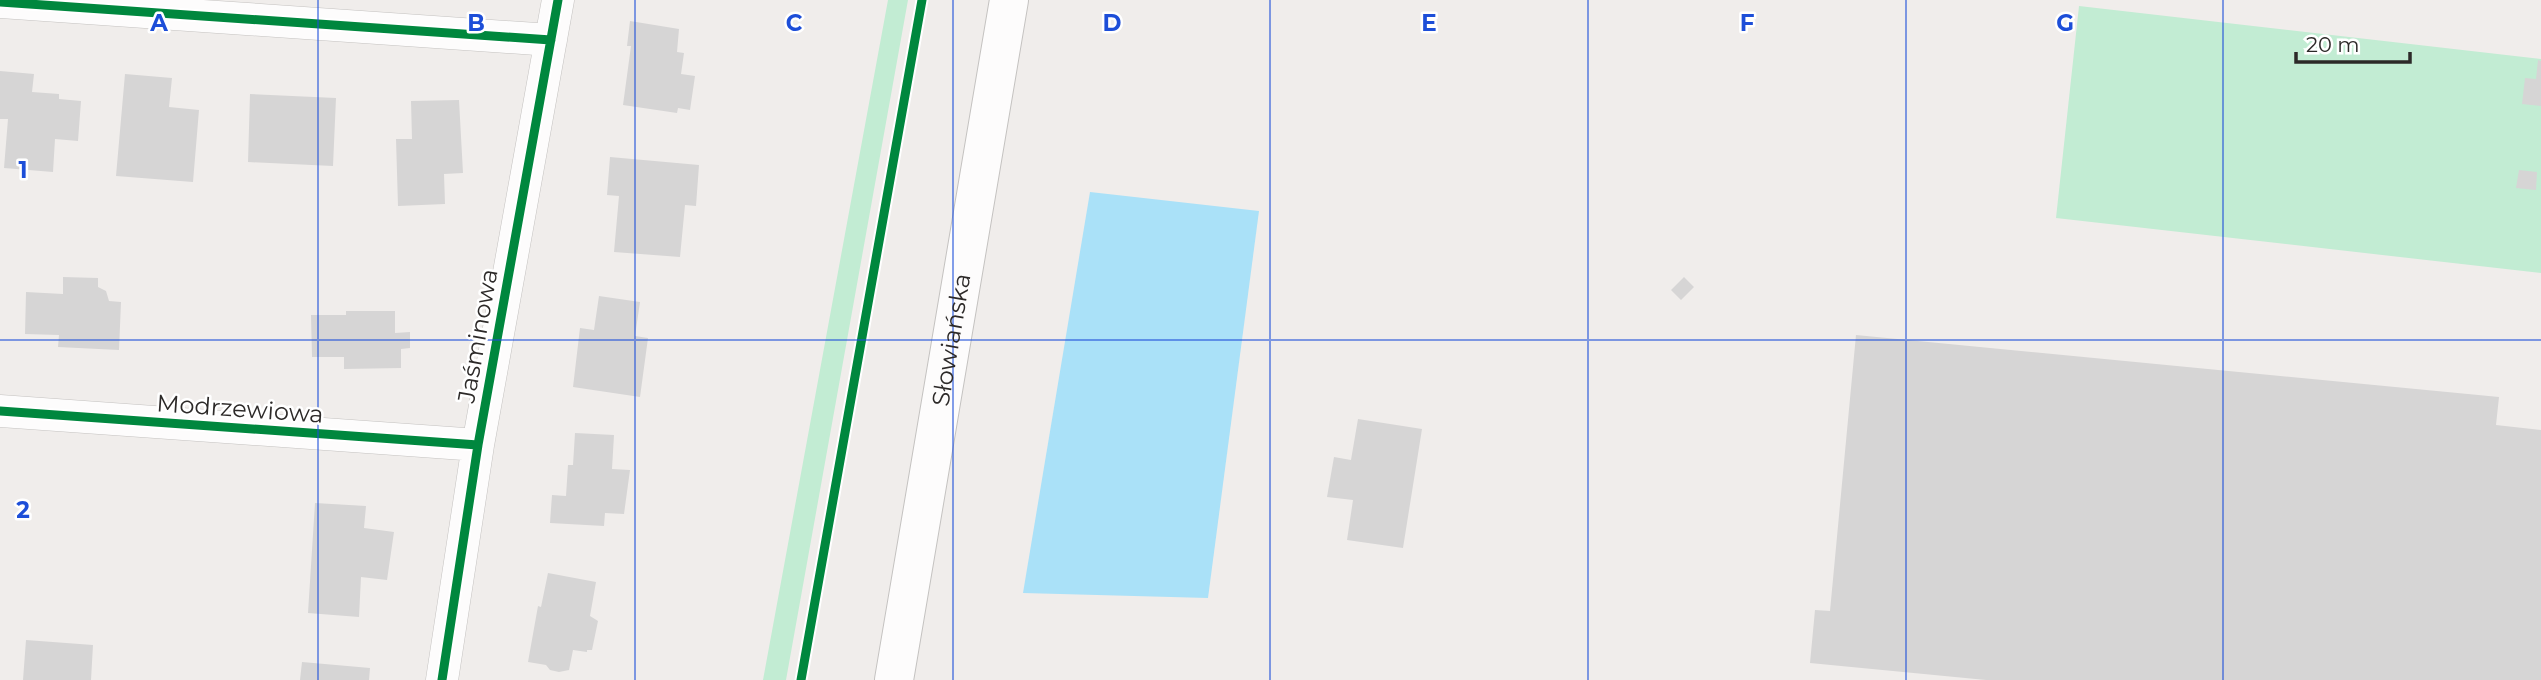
<svg xmlns="http://www.w3.org/2000/svg" width="2541" height="680" font-family="Montserrat,sans-serif">
<style>
.green{fill:#c2ecd3}
.water{fill:#aae1f8}
.building{fill:#d6d5d5}
.lines{fill:none;stroke-linecap:round;stroke-linejoin:round}
.street-casing{stroke:#c4c2c0;stroke-width:33}
.secondary-casing{stroke:#c4c2c0;stroke-width:40}
.street{stroke:#fdfcfc;stroke-width:32}
.secondary{stroke:#fdfcfc;stroke-width:38}
.cycleway-casing{stroke:#fff;stroke-width:13}
.cycleway{stroke:#00873e;stroke-width:9}
.grid{fill:none;stroke:#1d4ed8;stroke-width:2;stroke-opacity:0.55}
.labels{text-anchor:middle;stroke-width:5;stroke-linejoin:round;paint-order:stroke}
.street-label{font-size:24px;fill:#2c2928;stroke:#fff}
.grid-label{font-size:23px;text-anchor:middle;font-weight:bold;fill:#1d4ed8;stroke:#fff;stroke-width:5;stroke-linejoin:round;paint-order:stroke}
</style>
<rect width="100%" height="100%" fill="#f0edeb"/>
<path class="green" d="M888,0H908L786,680H763Z
M2079,6L2541,59V273L2056,218Z"/>
<path class="water" d="M1090,192L1259,211L1208,598L1023,593Z"/>
<path class="building" d="M630,21L679,29L677,52L684,53L681,74L695,76L690,110L678,108L677,113L623,105L631,46H627Z
M2538,60L2541,61V106L2522,104L2525,78L2536,79Z
M0,71L34,74L32,92L59,94V99L81,101L78,141L55,139L53,172L4,168L8,119H0Z
M125,74L172,78L169,107L199,110L193,182L116,176Z
M250,94L336,98L333,166L248,162Z
M459,100L463,173L444,174L445,204L398,206L396,139H412L411,101Z
M610,157L699,165L696,206L685,205L680,257L614,252L619,196L607,195Z
M2519,170L2537,172L2536,190L2516,188Z
M63,277L98,278V287L106,291L109,301L121,302L119,350L58,347L59,335L25,334L26,292L63,294Z
M1684,277L1694,287L1681,300L1671,290Z
M599,296L640,302L635,336L648,338L640,397L573,387L580,328L594,330Z
M346,311H395V333L410,332V348L401,349V368L344,369V357H312L311,315H346Z
M1856,335L2499,397L2496,425L2541,430V680H1986L1810,663L1815,610L1830,611Z
M1358,419L1422,429L1403,548L1347,540L1353,500L1327,497L1334,457L1351,460Z
M575,433L614,435L612,469L630,470L624,514L605,513L604,526L550,523L552,495L566,496L568,465H573Z
M315,503L366,506L364,528L394,532L387,580L361,577L359,617L308,613Z
M548,573L596,582L590,616L598,621L592,650H587V652L573,650L569,670L559,672L550,670L546,665L528,662L538,606L541,607Z
M26,640L93,645L91,680H23Z
M302,662L370,668L369,680H300Z"/>
<g class="lines">
<g class="street-casing">
<path id="street" d="M0,2L551,40
M0,411L478,445
M442,680L478,445L558,0"/>
</g>
<g class="secondary-casing">
<g id="secondary">
<path id="s1" d="M894,680L1009,0"/>
</g>
</g>
<use href="#street" class="street"/>
<use href="#secondary" class="secondary"/>
<g class="cycleway-casing">
<path id="cycleway" d="M0,2L551,40
M0,411L478,445
M442,680L478,445L558,0
M801,680L922,0"/>
</g>
<use href="#cycleway" class="cycleway"/>
</g>
<path class="grid" d="M318,0V680M635,0V680M953,0V680M1270,0V680M1588,0V680M1906,0V680M2223,0V680M0,340H2541"/>
<g class="labels">
<g class="street-label">
<text transform="translate(478 336) rotate(-80)" y="8">Jaśminowa</text>
<text dy="8" stroke="none"><textPath href="#s1" startOffset="345">Słowiańska</textPath></text>
<text transform="translate(240 409) rotate(4)" y="8">Modrzewiowa</text>
</g>
</g>
<g class="grid-label">
<text x="159" y="31">A</text>
<text x="476" y="31">B</text>
<text x="794" y="31">C</text>
<text x="1112" y="31">D</text>
<text x="1429" y="31">E</text>
<text x="1747" y="31">F</text>
<text x="2065" y="31">G</text>
<text x="23" y="178">1</text>
<text x="23" y="518">2</text>
</g>
<path d="M2296 52v10h114v-10" fill="none" stroke="#2c2928" stroke-width="3.5"/>
<text x="2306" y="52" font-size="21" fill="#2c2928" stroke="#ffffff" stroke-width="5" paint-order="stroke">20 m</text>
</svg>
